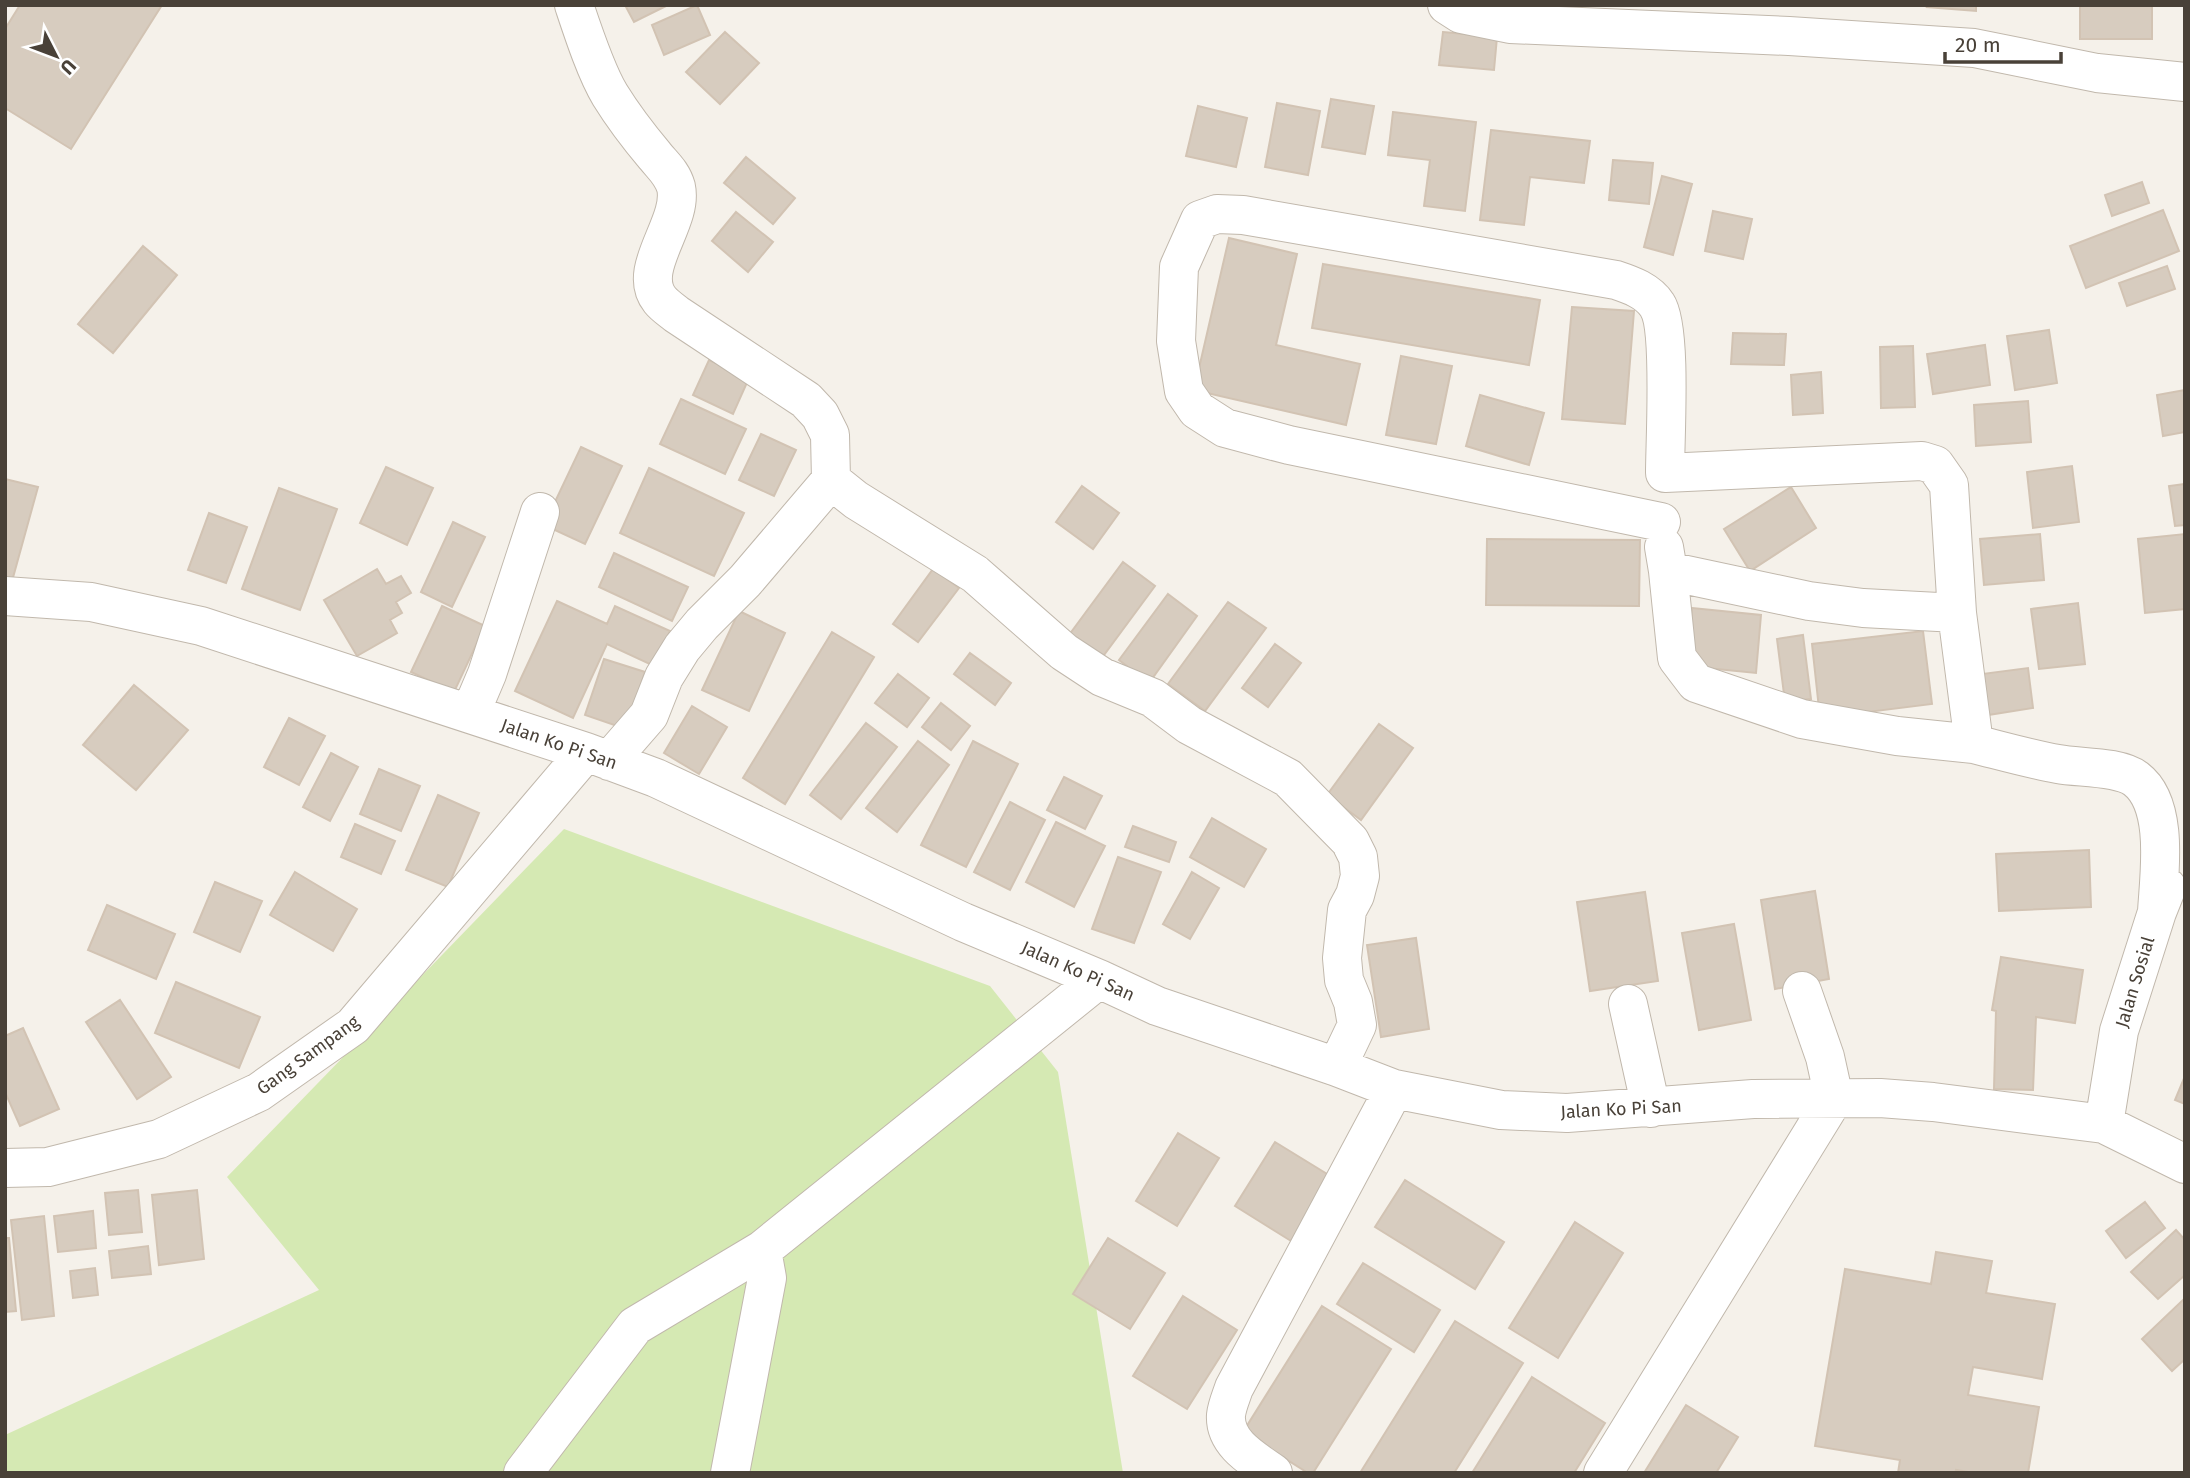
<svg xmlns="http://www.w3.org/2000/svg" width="2190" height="1478" font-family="'Fira Sans',sans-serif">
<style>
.green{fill:#d5e9b3}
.building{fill:#d7ccbf;stroke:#d2c3b3;stroke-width:2}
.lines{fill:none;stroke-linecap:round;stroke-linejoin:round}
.minor-casing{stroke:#c1b8ac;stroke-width:40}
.minor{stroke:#fff;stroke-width:38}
.labels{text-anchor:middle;stroke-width:5;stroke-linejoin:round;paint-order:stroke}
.street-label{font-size:18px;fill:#494138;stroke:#fff}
</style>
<rect width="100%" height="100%" fill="#f5f1ea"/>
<path class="green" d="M564,829L990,986L1058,1072L1123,1473H5V1435L319,1290L227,1177Z"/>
<path class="building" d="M20,5H162L71,149L5,108V29Z
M625,5H668L634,22Z
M697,5L710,35L664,55L652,25Z
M1928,5H1976V11L1927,7Z
M2080,5H2152V39H2080Z
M725,32L759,63L720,104L686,72Z
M1443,32L1497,37L1494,70L1439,65Z
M1331,99L1374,106L1365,154L1322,147Z
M1277,103L1320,111L1308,175L1265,167Z
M1198,106L1247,118L1236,167L1186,156Z
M1393,112L1476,122L1465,211L1424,206L1430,160L1388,155Z
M1491,130L1590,141L1584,183L1530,177L1524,225L1480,220Z
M746,157L795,198L773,224L724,183Z
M1613,160L1653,163L1649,204L1609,200Z
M1662,176L1692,184L1673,255L1644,247Z
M2142,182L2149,203L2112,216L2105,195Z
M2163,210L2179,251L2086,288L2070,246Z
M1713,211L1752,219L1743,259L1705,251Z
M736,212L773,242L748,272L712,241Z
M1229,238L1297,254L1276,345L1360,364L1346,425L1194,390Z
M143,246L177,275L113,353L78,324Z
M1323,264L1540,300L1529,365L1312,328Z
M2167,266L2175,289L2127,306L2119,283Z
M1572,307L1634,311L1625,424L1562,419Z
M2049,330L2057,383L2015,390L2007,336Z
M1733,333L1786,334L1784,365L1731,364Z
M1985,345L1990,385L1933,394L1927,354Z
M1913,346L1915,407L1881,408L1880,347Z
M1401,356L1452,366L1436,444L1386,435Z
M709,360L749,378L733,414L693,395Z
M1821,372L1823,413L1793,415L1791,375Z
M2185,390V432L2163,436L2157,395Z
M1480,395L1544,413L1529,465L1466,446Z
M681,399L746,429L725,474L660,444Z
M2028,401L2031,442L1976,446L1974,405Z
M761,434L796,450L774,496L739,480Z
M581,447L622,466L585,544L544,525Z
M2072,466L2079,522L2033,528L2027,472Z
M386,467L433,488L407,545L360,523Z
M649,468L744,513L714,576L620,533Z
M5,479L38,487L9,592L5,591Z
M2185,484V525L2175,526L2169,486Z
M1082,486L1119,513L1093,549L1056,522Z
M1791,487L1816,528L1750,571L1724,529Z
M279,488L337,509L300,610L242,589Z
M209,513L247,527L226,583L188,570Z
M453,522L485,537L452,607L421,592Z
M2040,534L2044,580L1984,585L1980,539Z
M2185,534V609L2145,613L2138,539Z
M1487,539L1640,540L1639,606L1486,605Z
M614,553L688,587L672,621L599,587Z
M1123,562L1155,586L1101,659L1069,635Z
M377,569L386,584L401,576L411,593L396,602L402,613L390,620L397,633L357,656L324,600Z
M933,569L959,588L918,642L893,624Z
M1168,594L1197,616L1149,683L1119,660Z
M557,601L607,624L615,606L670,631L654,666L607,644L573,718L515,691Z
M1228,602L1266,628L1205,711L1168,684Z
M2078,603L2085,664L2039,669L2031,609Z
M442,606L485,626L454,692L411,672Z
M1692,608L1761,615L1756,673L1687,666Z
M739,611L785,633L749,711L702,690Z
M1923,631L1932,704L1820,718L1812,644Z
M832,632L874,657L785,804L743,778Z
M1803,635L1811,699L1785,702L1777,639Z
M1275,644L1301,663L1268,707L1242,688Z
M970,653L1011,683L995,705L954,674Z
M604,659L645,672L626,729L585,715Z
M2028,668L2033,708L1988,715L1982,674Z
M898,674L929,698L907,727L875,703Z
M134,685L188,730L136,790L83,745Z
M941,703L970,726L951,750L922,727Z
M692,706L727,727L699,774L664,753Z
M289,718L325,736L299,785L264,767Z
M866,723L897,747L841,819L810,795Z
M1379,724L1413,748L1361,820L1327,795Z
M918,741L949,765L897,832L866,808Z
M973,741L1018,764L966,867L921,845Z
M331,753L358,767L330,821L303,807Z
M379,769L420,786L401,831L360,814Z
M1064,777L1102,796L1085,829L1047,810Z
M438,795L479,813L448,887L406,870Z
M1010,802L1045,820L1010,890L974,872Z
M1212,818L1266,849L1244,887L1190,857Z
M1056,822L1105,846L1074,907L1026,882Z
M355,824L395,841L381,874L341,857Z
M1133,826L1176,842L1169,862L1125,847Z
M2089,850L2091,907L1999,911L1996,854Z
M1118,857L1161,872L1134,943L1092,929Z
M295,872L357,909L333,951L270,915Z
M1192,872L1219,888L1190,939L1163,924Z
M215,882L262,901L240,952L194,932Z
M1815,891L1829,979L1775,989L1761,900Z
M1645,892L1658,981L1590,991L1577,902Z
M107,905L175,934L156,979L88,950Z
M1734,924L1751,1020L1699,1030L1682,933Z
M1416,938L1429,1029L1381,1037L1367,945Z
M2001,957L2083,970L2075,1023L2036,1017L2033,1090L1994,1089L1996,1011L1992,1010Z
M176,982L260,1017L239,1068L155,1033Z
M120,1000L171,1077L137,1099L86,1022Z
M23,1028L59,1109L20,1126L5,1092V1036Z
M2185,1076V1104L2175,1100Z
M1178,1133L1219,1158L1177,1226L1136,1201Z
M1275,1142L1332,1177L1291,1241L1235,1206Z
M1405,1180L1504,1242L1475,1289L1375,1227Z
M138,1190L142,1232L109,1235L105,1193Z
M197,1190L204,1259L159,1265L152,1195Z
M2145,1202L2165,1228L2126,1258L2106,1231Z
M93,1211L96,1248L58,1252L54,1216Z
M44,1216L54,1316L22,1320L11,1220Z
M1575,1222L1623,1253L1558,1358L1509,1328Z
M2176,1230L2185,1240V1275L2158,1299L2131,1272Z
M5,1238H9L16,1311L5,1312Z
M1108,1238L1165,1273L1130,1329L1073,1294Z
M148,1246L151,1274L112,1278L109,1251Z
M1936,1252L1992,1261L1986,1293L2055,1304L2042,1379L1973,1367L1968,1395L2039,1407L2028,1473H1974L1956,1470L1955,1473H1898L1900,1460L1815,1446L1845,1269L1931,1284Z
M1363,1263L1440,1310L1414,1352L1337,1304Z
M95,1268L98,1295L73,1298L70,1271Z
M1183,1296L1237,1330L1187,1409L1133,1376Z
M2185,1298V1359L2172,1371L2142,1339Z
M1322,1306L1391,1349L1313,1473H1308L1243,1432Z
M1455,1321L1523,1363L1454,1473H1360Z
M1532,1377L1605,1423L1574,1473H1472Z
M1686,1405L1738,1437L1716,1473H1644Z"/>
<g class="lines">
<g class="minor-casing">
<path id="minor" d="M574,5C583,32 596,72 610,95C623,116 639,137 655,156C663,166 672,173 676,187C684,223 635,269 660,300C664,305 671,310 676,314L806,400L820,415L830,435L831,480L856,500L975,574L1064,652L1102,677L1153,698L1189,725L1288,778L1350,841L1358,857L1360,876L1355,895L1347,910L1342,958L1344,980L1353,1002L1357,1025L1337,1067
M1447,5L1461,14L1510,24L1789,36L1974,48L2097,73L2185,82
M1661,522L1289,445L1225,428L1197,410L1184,391L1176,341L1179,267L1200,220L1217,214L1243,215L1616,280C1631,285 1648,291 1657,305C1672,327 1665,440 1665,473L1922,461L1935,465L1949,485L1957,613L1974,744C2002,751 2030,759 2058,764C2079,768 2119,766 2136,779C2170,805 2159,875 2157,912
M1664,547L1668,571L1809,601L1863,608L1957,613
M1668,571L1677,658L1696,683L1802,719L1897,736L1974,744
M5,596L91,602L201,626L586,752L656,778L963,922L1099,979L1157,1006L1337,1067L1394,1089L1501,1110L1567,1113L1753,1099L1880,1098L1933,1102L2104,1124L2185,1164
M470,714L487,674L540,512
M609,761L649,715L664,677L682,648L702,624L745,581L831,480
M1628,1004L1651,1108
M2104,1124L2119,1031L2157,912L2167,887
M5,1168L48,1167L159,1139L259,1092L353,1026L586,752
M523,1473L635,1326L762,1250L1099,979
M730,1473L767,1278L762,1250
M1273,1473C1253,1459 1224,1443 1226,1415C1227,1406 1231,1397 1234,1388L1394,1089
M1603,1473L1834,1098L1825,1057L1802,991"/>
</g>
<use href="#minor" class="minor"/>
</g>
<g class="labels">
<g class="street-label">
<text transform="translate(559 744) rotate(19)" y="6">Jalan Ko Pi San</text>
<text transform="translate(1078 971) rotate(24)" y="6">Jalan Ko Pi San</text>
<text transform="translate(2135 982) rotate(-73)" y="6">Jalan Sosial</text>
<text transform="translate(308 1055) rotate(-36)" y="6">Gang Sampang</text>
<text transform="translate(1621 1109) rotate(-3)" y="6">Jalan Ko Pi San</text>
</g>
</g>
<rect width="2190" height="1478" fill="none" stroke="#494138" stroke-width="14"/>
<g transform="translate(56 56) rotate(132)" stroke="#ffffff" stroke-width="5" paint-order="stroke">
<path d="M0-5L12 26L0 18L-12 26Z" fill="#494138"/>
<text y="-10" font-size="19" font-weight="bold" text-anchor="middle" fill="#494138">U</text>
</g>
<path d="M1945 52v10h116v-10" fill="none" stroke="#494138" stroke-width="3.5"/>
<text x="1955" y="52" font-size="21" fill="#494138" stroke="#ffffff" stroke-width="5" paint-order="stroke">20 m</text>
</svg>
